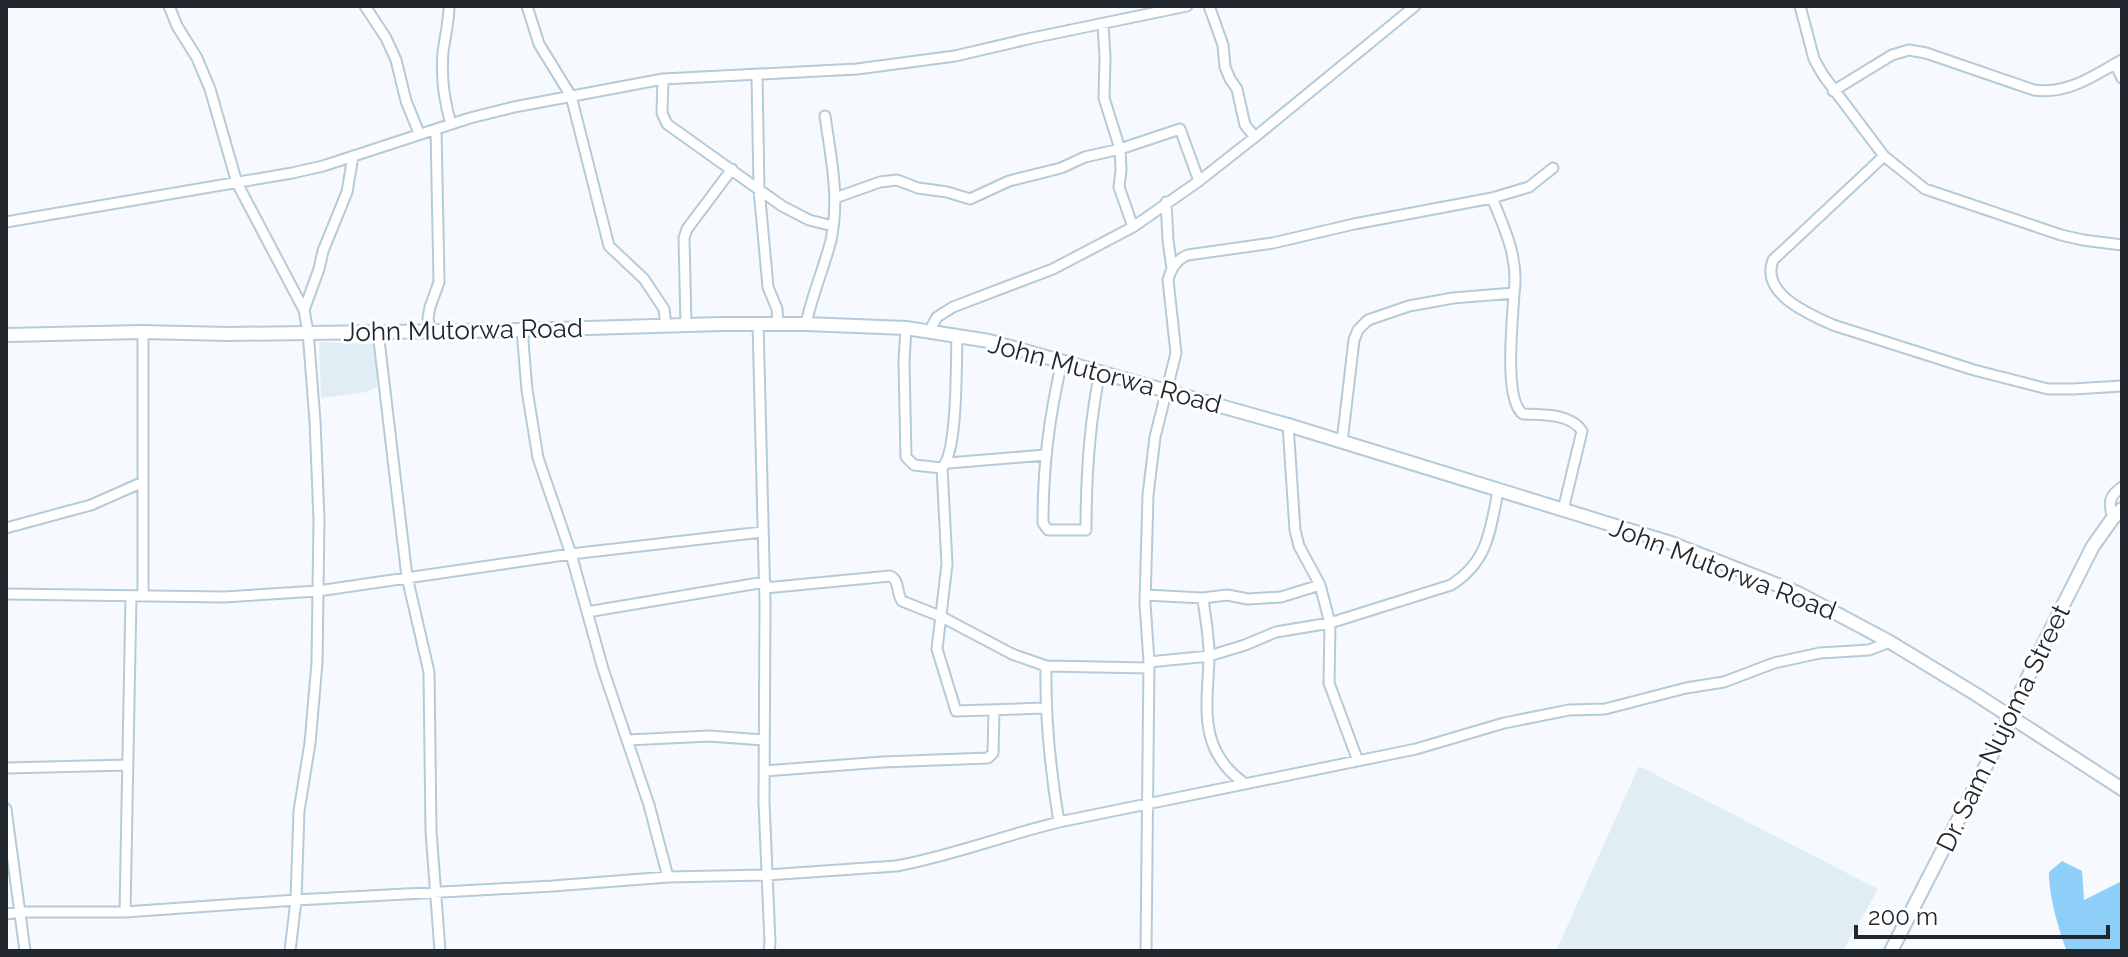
<svg xmlns="http://www.w3.org/2000/svg" width="2128" height="957" font-family="Raleway,sans-serif">
<style>
.built{fill:#e1edf5}
.green{fill:#8ecff9}
.lines{fill:none;stroke-linecap:round;stroke-linejoin:round}
.minor-casing{stroke:#b4cbda;stroke-width:13}
.tertiary-casing{stroke:#b4cbda;stroke-width:16}
.minor{stroke:#fff;stroke-width:9}
.tertiary{stroke:#fff;stroke-width:12}
.labels{text-anchor:middle;stroke-width:6;stroke-linejoin:round;paint-order:stroke}
.street-label{font-size:26px;fill:#20282e;stroke:#fff}
</style>
<rect width="100%" height="100%" fill="#f6fafe"/>
<path class="built" d="M319,342L376,344L377,387L367,392L321,398Z
M1639,766L1878,889L1843,951H1556Z"/>
<path class="green" d="M2062,861L2082,871L2084,900L2122,881V951H2067C2059,932 2048,892 2049,872Z"/>
<g class="lines">
<g class="minor-casing">
<path id="minor" d="M169,6L177,26L197,58L210,89L237,183L304,310L308,332L315,421L319,519L317,663L310,743L299,811L296,900L290,951
M365,6L386,38L396,60L406,101L419,133
M449,6C449,21 445,37 443,52C441,76 444,101 451,124
M527,6L539,44L571,96L609,246L644,279L664,309L666,326
M1209,6L1223,45L1225,67L1230,79L1237,89L1245,125L1255,137
M1800,6L1814,59L1823,75L1884,156L1925,189L2061,235L2083,240L2122,245
M1103,24L1105,58L1104,98L1120,149L1121,170L1119,187L1133,227
M2115,64L2122,78
M757,75L759,189L768,287L777,309L778,324
M663,79L662,113L667,124L782,206L809,220L833,226
M1833,91L1892,55L1909,50L1926,53L2034,90C2068,95 2094,75 2122,60
M1884,156L1773,260C1760,294 1809,314 1833,325L1974,370L2048,389H2073L2122,386
M835,198L880,182L897,180L918,188L947,192L970,199L1009,181L1061,168L1085,157L1120,149L1180,129L1199,181
M1166,202L1168,240L1172,269
M6,222L292,173L323,166L470,118L514,107L663,79L857,69L955,56L1032,38L1187,6
M1514,293C1513,317 1503,400 1523,414C1543,415 1570,413 1582,431L1563,510
M304,310L319,269L323,251L347,192L353,156
M758,323L765,603L764,802L770,943L769,951
M806,324C812,295 824,268 831,240C840,198 831,158 825,116
M686,325L684,238L687,229L732,169
M906,328L904,361L906,457L914,465L942,468
M430,330L428,318L430,307L439,282L436,129
M522,330L527,390L538,458L571,554L603,669L649,805L668,877
M932,331V326L937,317L953,307L1053,269L1133,227L1199,181L1255,137L1415,6
M143,332V596
M378,332L407,577L429,672L431,831L440,951
M957,335C956,362 958,452 942,468L947,564L937,649L956,711L1045,708
M1062,361C1049,418 1043,465 1043,523L1048,530H1086C1086,477 1089,424 1100,372
M1288,425L1295,530L1299,546L1320,585L1330,623L1329,683L1358,761
M1342,442L1354,340L1358,330L1368,320L1409,306L1453,298L1514,293C1519,259 1505,229 1492,198
M948,463L1045,455
M2113,518C2108,503 2109,496 2122,487
M6,528L91,505L143,482
M765,588L890,576C900,580 896,593 902,601L942,617L1012,654L1046,666L1149,668
M6,594L224,597L318,591L571,554L762,532
M1145,595L1203,598L1227,595L1248,599L1281,597L1320,585
M1203,598C1205,618 1210,639 1209,660C1207,708 1198,750 1244,783
M587,612L765,582
M1149,662L1209,656L1245,645L1276,632L1330,623L1451,585C1488,562 1490,531 1498,491
M1046,666C1045,721 1050,768 1059,822
M628,740L709,736L764,740
M6,768L128,765
M764,771L883,762L988,758L993,753L994,710
M6,809L25,951
M125,912L131,596
M6,914L21,912H125L296,900L553,886L668,877L767,875L896,866C952,856 1005,835 1059,822L1416,749L1504,723L1569,710L1605,709L1686,688L1724,682L1774,663L1820,653L1869,650L1890,642
M1146,951L1149,662L1145,603L1148,495L1155,437L1176,353L1168,280C1171,268 1177,259 1188,255L1273,243L1354,224L1492,198L1529,187L1553,168"/>
</g>
<g class="tertiary-casing">
<path id="tertiary" d="M6,335L143,332L228,334L522,330L721,324H806L906,328L989,341L1288,425L1671,543L1798,593L1890,642L1977,695L2122,789
M1891,951L1993,752L2045,641L2093,546L2113,518L2122,509"/>
</g>
<use href="#minor" class="minor"/>
<use href="#tertiary" class="tertiary"/>
</g>
<g class="labels">
<g class="street-label">
<text transform="translate(463 330) rotate(-1)" y="9">John Mutorwa Road</text>
<text transform="translate(1105 374) rotate(15)" y="9">John Mutorwa Road</text>
<text transform="translate(1723 569) rotate(21)" y="9">John Mutorwa Road</text>
<text transform="translate(2003 728) rotate(-64)" y="9">Dr. Sam Nujoma Street</text>
</g>
</g>
<rect width="2128" height="957" fill="none" stroke="#20282e" stroke-width="16"/>
<path d="M1856 925v12h252v-12" fill="none" stroke="#20282e" stroke-width="4"/>
<text x="1868" y="925" font-size="24" fill="#20282e" stroke="#ffffff" stroke-width="6" paint-order="stroke">200 m</text>
</svg>
